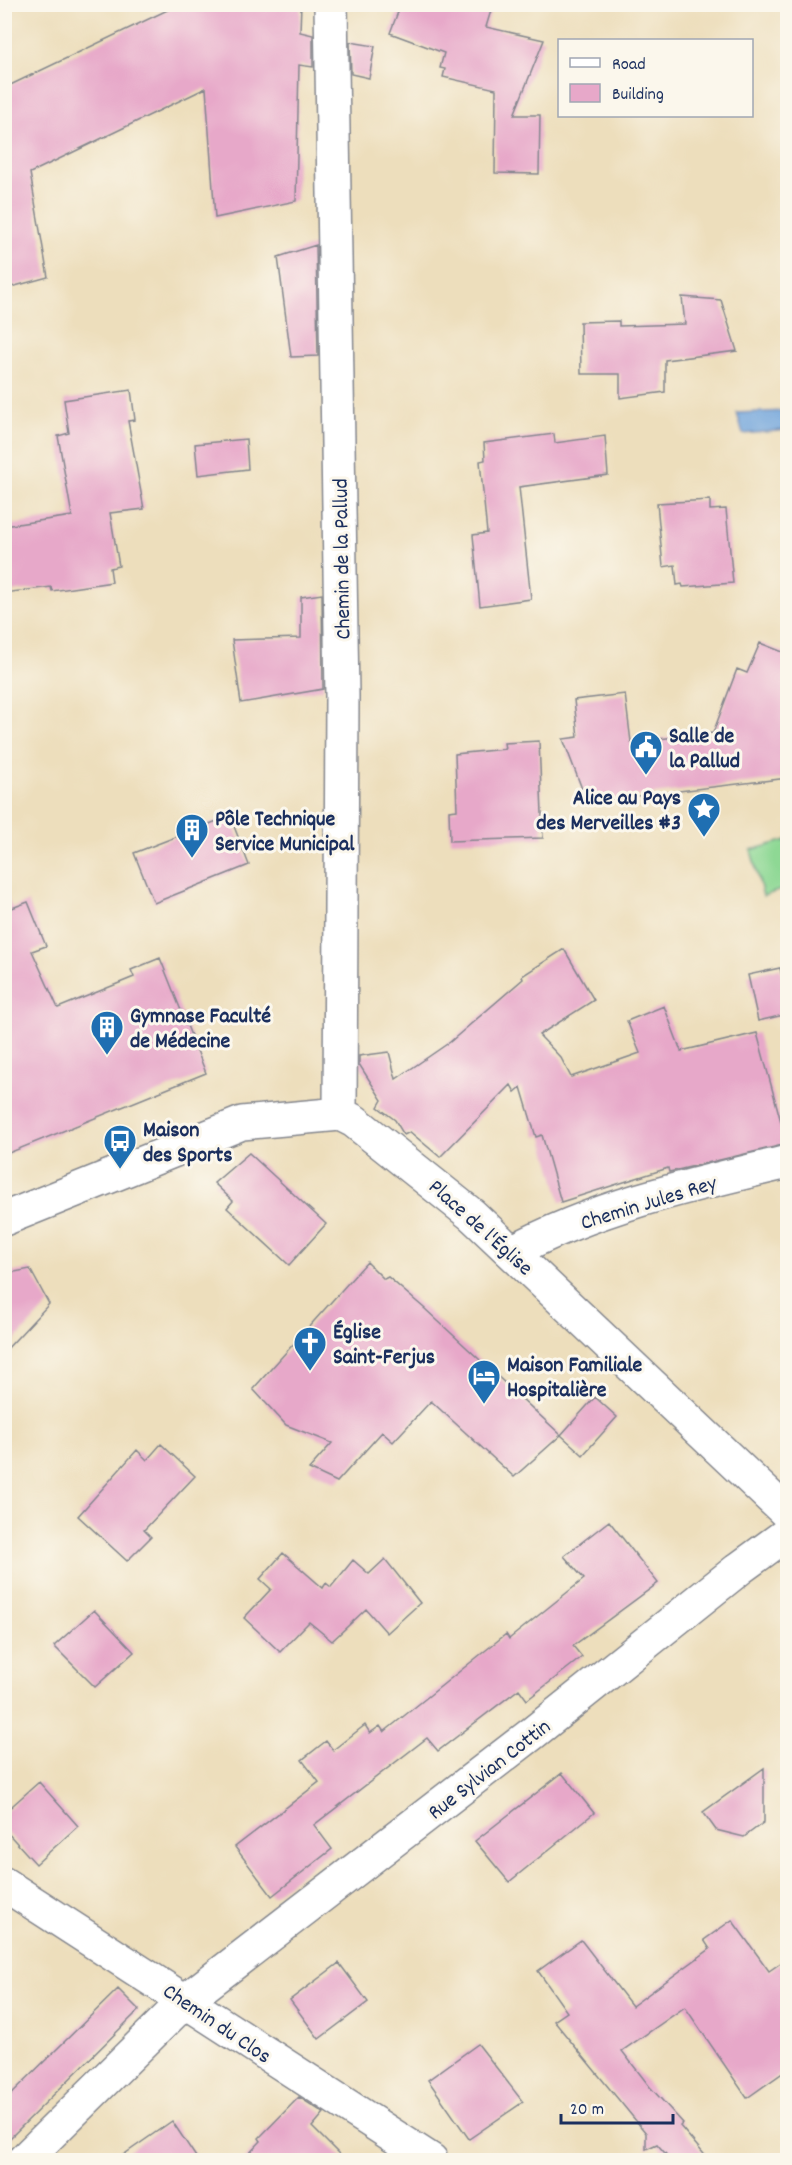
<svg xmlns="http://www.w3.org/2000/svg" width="792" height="2165" font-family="Dekko,sans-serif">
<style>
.green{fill:#8ed894;stroke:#548479;stroke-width:1.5}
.water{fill:#6ea3db;stroke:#44699c;stroke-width:1.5}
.building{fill:#e7a8c9}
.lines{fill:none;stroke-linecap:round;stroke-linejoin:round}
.street-casing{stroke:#84868d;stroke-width:36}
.street{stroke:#fff;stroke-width:33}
.labels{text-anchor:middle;stroke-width:6;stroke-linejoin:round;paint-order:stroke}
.street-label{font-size:22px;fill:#1b2f5e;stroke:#fbf7ec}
.poi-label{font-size:22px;font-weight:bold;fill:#1b2f5e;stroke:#fbf7ec;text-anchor:start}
</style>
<rect width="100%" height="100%" fill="#fbf7ec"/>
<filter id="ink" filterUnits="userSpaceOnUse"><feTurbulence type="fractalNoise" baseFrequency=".0167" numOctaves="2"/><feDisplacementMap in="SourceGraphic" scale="12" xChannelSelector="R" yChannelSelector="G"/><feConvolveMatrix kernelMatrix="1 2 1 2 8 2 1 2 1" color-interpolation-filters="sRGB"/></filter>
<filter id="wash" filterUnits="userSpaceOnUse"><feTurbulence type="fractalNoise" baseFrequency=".008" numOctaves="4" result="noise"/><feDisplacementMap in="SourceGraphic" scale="24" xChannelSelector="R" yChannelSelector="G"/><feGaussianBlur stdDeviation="1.35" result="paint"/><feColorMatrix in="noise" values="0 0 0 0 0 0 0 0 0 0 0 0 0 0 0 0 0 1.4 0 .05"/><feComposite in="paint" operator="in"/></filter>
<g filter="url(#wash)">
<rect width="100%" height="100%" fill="#eddebc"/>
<path class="green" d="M787,840V888L763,896L751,850Z"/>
<path class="water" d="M787,411V430L743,434L737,413Z"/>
<g id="blocks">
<path class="building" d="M180,4H301L300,32L313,35V67L299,65L296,201L215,218L206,88L30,173L48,277L4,289V88Z
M401,4H493L486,27L544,40L514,115H540L539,174L495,173L496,89L443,77L445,69L440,68L444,53L390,33Z
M350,42L375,46L369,78L351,74Z
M316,245L318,356L291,357L278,257Z
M682,297L721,300L737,351L665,360V392L620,398V374H581L580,322L619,321V326L685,324Z
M131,390L135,420L128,421L144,509L110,513L119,566L110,568L112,582L52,591L51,587L4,593V526L72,516L58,436L69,433L64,400Z
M554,434L555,443L605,436L608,475L519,487L531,599L480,606L473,535L487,533L480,461L485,460L484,443Z
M246,439L248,469L198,475L195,444Z
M710,500V510L726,509L733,583L683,587L682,584L677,585L675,565L663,567L657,503Z
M322,594L323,689L241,703L232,640L301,638V597Z
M760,643L788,654V778L587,802L563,739L578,737L574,700L625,694L631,742L713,733L737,669L747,673Z
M539,741L543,838L450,841L449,811L457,810L455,754L505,749L504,743Z
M230,816L249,865L154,903L134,853Z
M4,890L12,908L28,902L46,946L32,951L58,1008L134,977L131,970L160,958L206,1073L4,1155Z
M564,949L594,1000L539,1035L561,1058L571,1077L640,1053L627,1021L664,1006L681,1051L757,1033L787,1144L669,1172L668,1168L561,1202L542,1135L536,1137L521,1087L515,1092L511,1085L440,1157L410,1132L404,1135L395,1120L378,1107L382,1100L359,1064V1056L389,1052L396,1079L450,1042L523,979L522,976Z
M780,968L788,1000V1014L758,1021L748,975Z
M249,1153L326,1224L289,1265L227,1208L233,1201L214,1183Z
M367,1262L384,1279L388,1277L424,1308L561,1435L514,1477L431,1401L393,1442L382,1432L337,1482L309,1469L332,1443L286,1425L253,1389Z
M30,1269L49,1304L4,1352V1274Z
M595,1397L617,1417L583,1455L561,1435Z
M161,1444L195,1476L144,1530L151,1537L127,1561L78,1516L137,1450L147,1460Z
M609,1521L658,1583L573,1646L582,1657L527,1700L519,1689L438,1751L427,1738L314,1825L332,1849L272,1896L235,1847L319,1782L302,1760L326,1741L333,1750L365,1725L370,1733L380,1726L384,1732L506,1634L509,1639L584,1579L564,1556Z
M283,1553L323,1588L326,1583L331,1587L353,1560L369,1574L385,1559L420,1603L387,1633L366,1609L332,1641L309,1622L280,1652L244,1618L271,1589L260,1579Z
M94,1610L134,1652L95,1687L54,1646Z
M764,1768V1822L744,1837L716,1830L703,1812Z
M562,1773L594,1813L509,1882L475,1841Z
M39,1782L78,1826L36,1864L4,1829V1813Z
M732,1920L769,1971L788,1958V2069L747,2098L685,2007L622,2051L650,2087L683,2123L680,2126L709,2160H671L657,2144L646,2149V2133L554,2021L567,2012L538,1971L581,1940L632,2006L710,1949L704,1940Z
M339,1963L368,2002L319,2039L290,2000Z
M118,1989L139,2010L4,2144V2101Z
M478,2044L523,2102L469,2139L428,2080Z
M299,2097L324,2113L312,2127L345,2160H243L261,2141L259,2138Z
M172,2121L198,2160H116Z"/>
</g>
</g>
<g filter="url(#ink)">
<use href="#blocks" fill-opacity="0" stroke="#84868d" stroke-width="1.5"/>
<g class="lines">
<g class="street-casing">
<path id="street" d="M331,4L342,696L340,1114
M340,1114L354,1121L472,1215L788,1514
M4,1219L242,1123L340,1114
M512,1252C596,1206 695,1184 788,1162
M4,1884L431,2160
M24,2160L186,2000L533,1733L740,1568L788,1533"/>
</g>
<use href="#street" class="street"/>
</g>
</g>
<defs>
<g id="civic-pin" transform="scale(1.725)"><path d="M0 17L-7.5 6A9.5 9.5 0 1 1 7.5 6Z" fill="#1f6fb2" stroke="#fbf7ec"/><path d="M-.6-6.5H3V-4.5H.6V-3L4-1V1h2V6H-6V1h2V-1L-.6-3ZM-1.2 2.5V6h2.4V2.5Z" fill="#fff"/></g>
<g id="sight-pin" transform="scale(1.725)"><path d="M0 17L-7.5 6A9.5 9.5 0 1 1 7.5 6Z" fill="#1f6fb2" stroke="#fbf7ec"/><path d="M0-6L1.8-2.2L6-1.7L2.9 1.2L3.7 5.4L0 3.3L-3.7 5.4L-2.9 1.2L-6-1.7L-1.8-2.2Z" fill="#fff"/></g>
<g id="building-pin" transform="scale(1.725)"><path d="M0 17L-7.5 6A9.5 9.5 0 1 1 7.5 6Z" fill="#1f6fb2" stroke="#fbf7ec"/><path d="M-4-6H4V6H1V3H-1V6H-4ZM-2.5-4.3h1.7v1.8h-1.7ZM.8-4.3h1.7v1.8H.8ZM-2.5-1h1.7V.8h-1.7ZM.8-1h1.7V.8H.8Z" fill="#fff"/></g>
<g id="bus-pin" transform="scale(1.725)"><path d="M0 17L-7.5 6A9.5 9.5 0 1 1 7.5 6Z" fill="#1f6fb2" stroke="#fbf7ec"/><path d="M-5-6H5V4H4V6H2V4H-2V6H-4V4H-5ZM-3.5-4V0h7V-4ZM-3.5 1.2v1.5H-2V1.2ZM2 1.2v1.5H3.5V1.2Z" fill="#fff"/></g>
<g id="church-pin" transform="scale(1.725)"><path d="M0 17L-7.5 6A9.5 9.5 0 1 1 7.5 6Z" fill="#1f6fb2" stroke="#fbf7ec"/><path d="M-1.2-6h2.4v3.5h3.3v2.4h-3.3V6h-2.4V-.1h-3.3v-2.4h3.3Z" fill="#fff"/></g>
<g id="hotel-pin" transform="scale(1.725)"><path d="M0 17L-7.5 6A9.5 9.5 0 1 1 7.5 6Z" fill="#1f6fb2" stroke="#fbf7ec"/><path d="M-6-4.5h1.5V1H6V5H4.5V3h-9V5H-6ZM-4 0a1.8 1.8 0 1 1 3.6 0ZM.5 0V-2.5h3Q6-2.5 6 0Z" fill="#fff"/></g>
</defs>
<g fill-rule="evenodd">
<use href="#civic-pin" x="646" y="747"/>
<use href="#sight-pin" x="704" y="809"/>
<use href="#building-pin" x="192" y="830"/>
<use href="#building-pin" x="107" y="1027"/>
<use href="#bus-pin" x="120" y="1141"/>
<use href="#church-pin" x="310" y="1343"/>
<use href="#hotel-pin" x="484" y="1376"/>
</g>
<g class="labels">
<g class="street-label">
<text transform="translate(340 559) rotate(-91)" y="8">Chemin de la Pallud</text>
<text transform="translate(648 1201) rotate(-17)" y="8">Chemin Jules Rey</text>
<text transform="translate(482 1226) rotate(42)" y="8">Place de l'Église</text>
<text transform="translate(488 1768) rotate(-38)" y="8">Rue Sylvian Cottin</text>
<text transform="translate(218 2022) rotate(34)" y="8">Chemin du Clos</text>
</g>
<g class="poi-label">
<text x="669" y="742">Salle de<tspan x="669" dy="25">la Pallud</tspan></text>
<text x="681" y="804" text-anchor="end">Alice au Pays<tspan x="681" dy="25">des Merveilles #3</tspan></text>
<text x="215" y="825">Pôle Technique<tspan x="215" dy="25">Service Municipal</tspan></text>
<text x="130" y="1022">Gymnase Faculté<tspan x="130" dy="25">de Médecine</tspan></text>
<text x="143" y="1136">Maison<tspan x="143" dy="25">des Sports</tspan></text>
<text x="333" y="1338">Église<tspan x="333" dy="25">Saint-Ferjus</tspan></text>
<text x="507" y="1371">Maison Familiale<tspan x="507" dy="25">Hospitalière</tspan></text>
</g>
</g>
<rect width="792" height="2165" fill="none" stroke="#fbf7ec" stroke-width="24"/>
<rect x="558" y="39" width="195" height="78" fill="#fbf7ec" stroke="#a1a7b3" stroke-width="1.5"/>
<rect x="570" y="58" width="30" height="9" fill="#ffffff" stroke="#a1a7b3" stroke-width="1.5"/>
<text x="612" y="69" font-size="18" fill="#1b2f5e">Road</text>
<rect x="570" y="84" width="30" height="18" fill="#e7a8c9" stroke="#a1a7b3" stroke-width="1.5"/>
<text x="612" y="99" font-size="18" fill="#1b2f5e">Building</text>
<path d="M561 2114v9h112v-9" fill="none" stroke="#1b2f5e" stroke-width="3"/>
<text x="570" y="2114" font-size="18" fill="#1b2f5e" stroke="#fbf7ec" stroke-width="4.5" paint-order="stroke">20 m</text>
</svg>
